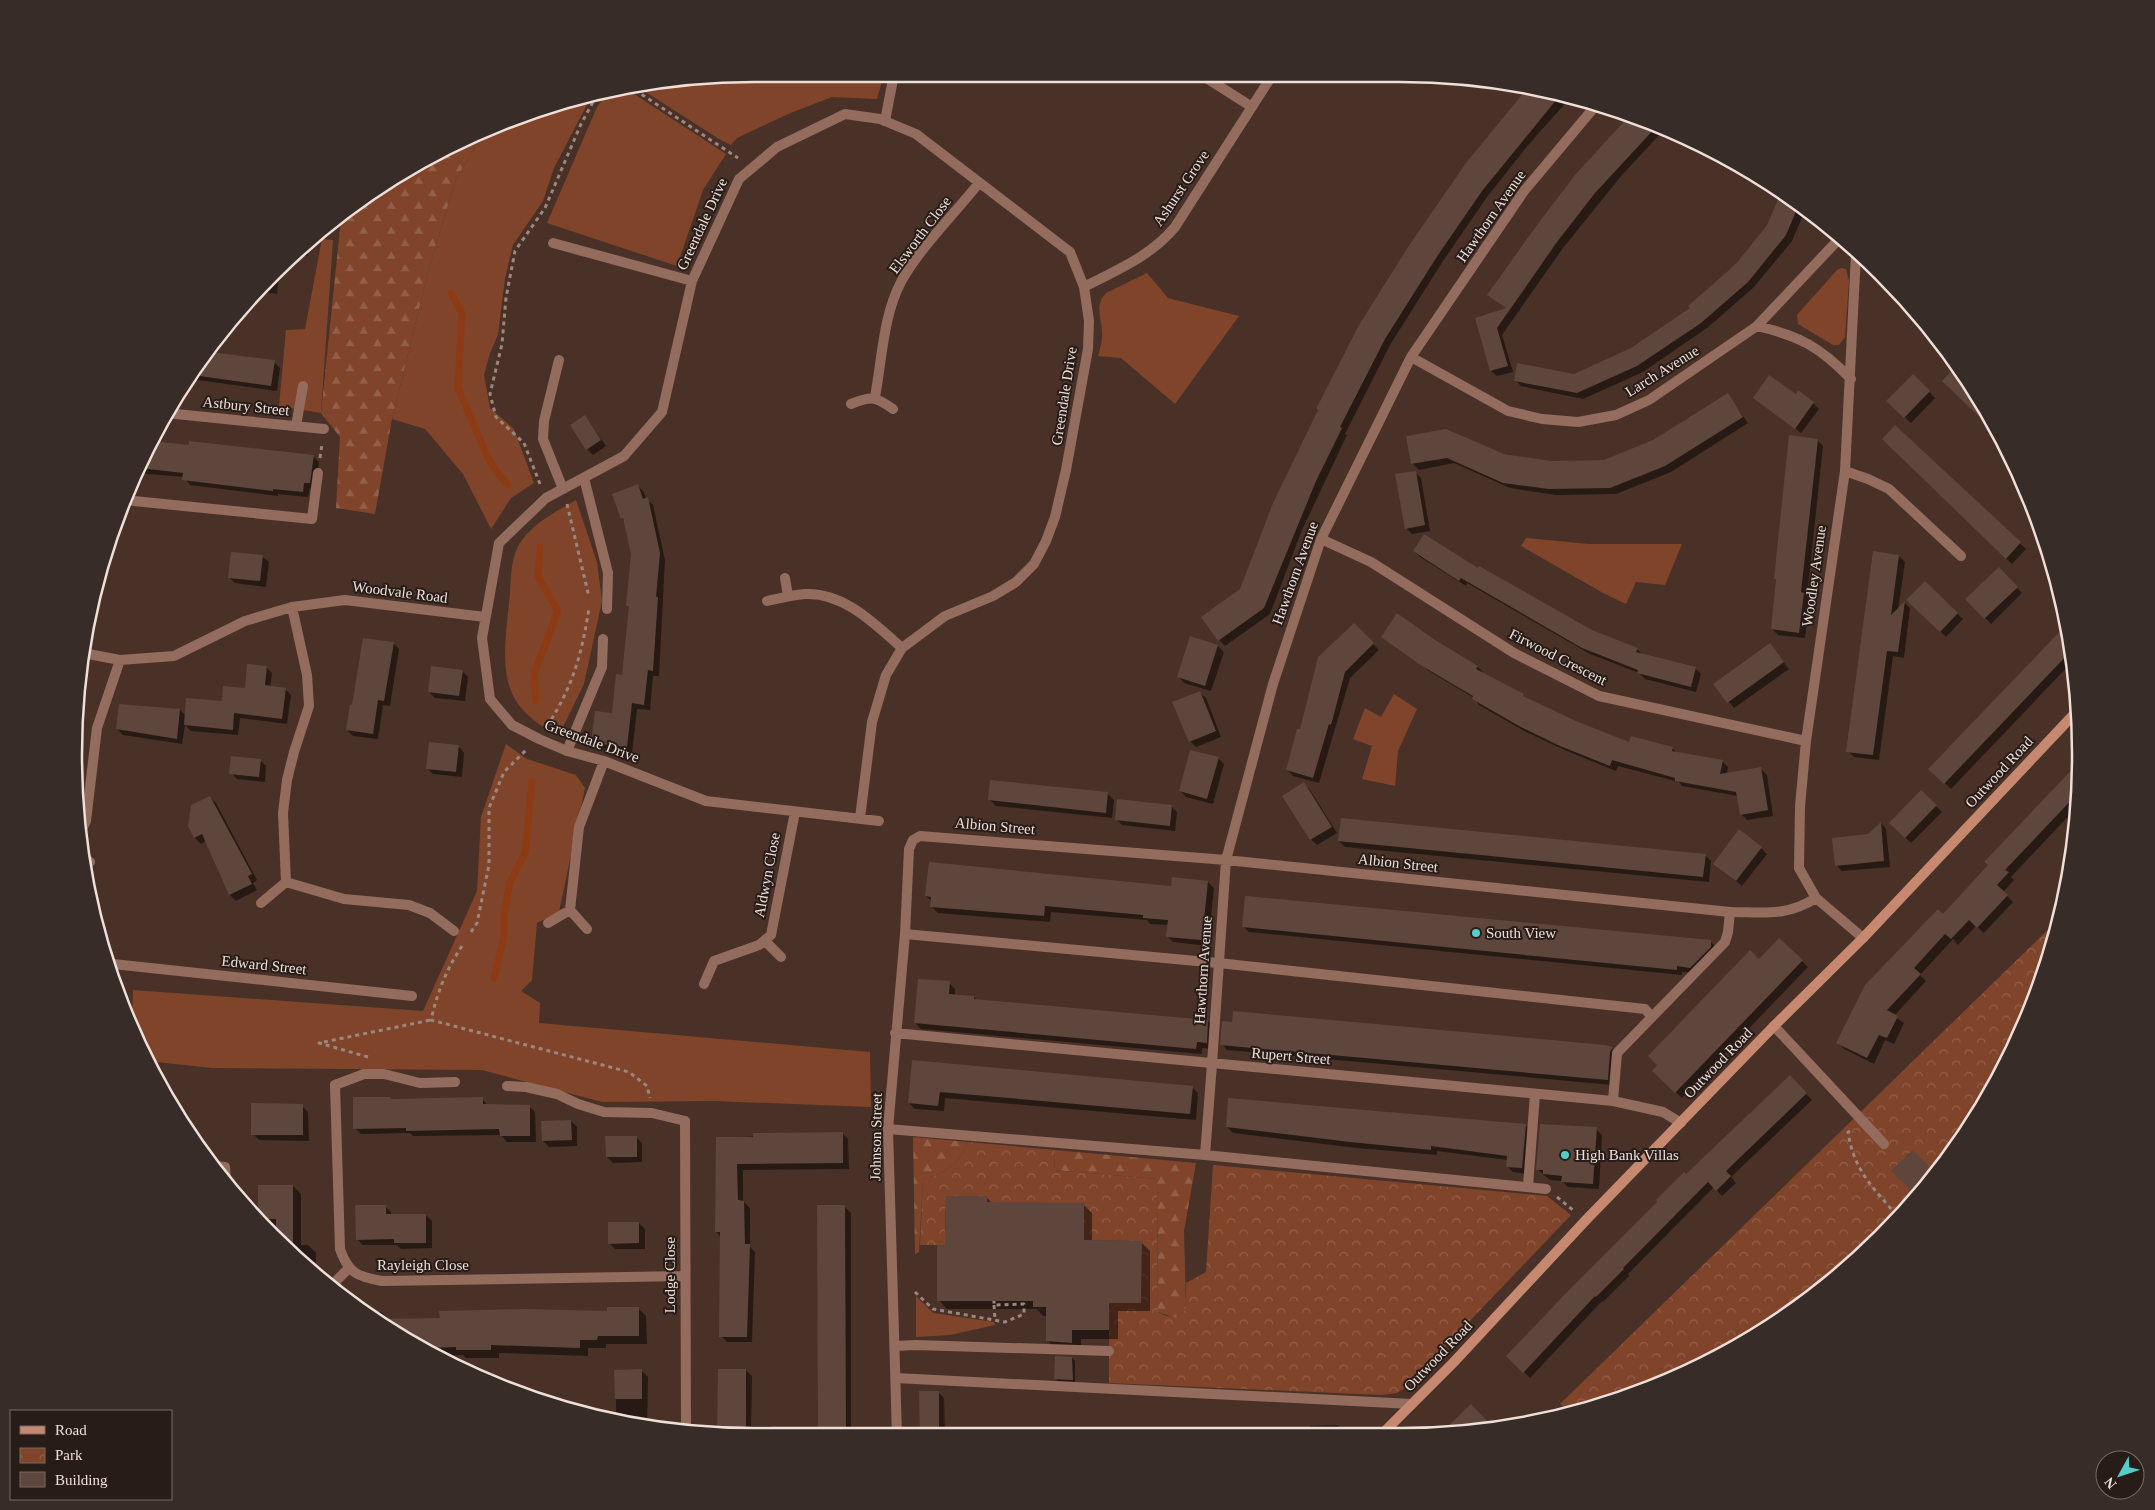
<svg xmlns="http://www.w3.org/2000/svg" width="2155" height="1510" font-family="Georgia,serif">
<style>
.grass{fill:#80442b}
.forest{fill:url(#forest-firs)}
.park{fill:url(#park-crowns);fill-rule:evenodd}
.shadow{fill:#0007}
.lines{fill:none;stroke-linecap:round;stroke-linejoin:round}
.stream{stroke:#8d3b14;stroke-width:7}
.building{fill:#5f463c}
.path{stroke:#9b877f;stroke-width:3;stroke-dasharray:4 4;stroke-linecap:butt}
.lane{stroke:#936c5d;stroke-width:10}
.street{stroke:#936c5d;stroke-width:10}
.secondary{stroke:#c68970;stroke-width:10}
.poi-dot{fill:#53cdca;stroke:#271c17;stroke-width:2}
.labels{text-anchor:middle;stroke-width:4;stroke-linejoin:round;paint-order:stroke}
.street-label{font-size:15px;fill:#efdfd9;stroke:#271c17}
.poi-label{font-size:15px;fill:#efdfd9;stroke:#271c17;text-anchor:start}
.rim{fill:none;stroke:#efdfd9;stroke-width:2.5}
</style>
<defs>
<pattern id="forest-firs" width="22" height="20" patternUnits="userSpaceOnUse" patternTransform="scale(1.25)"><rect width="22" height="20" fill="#80442b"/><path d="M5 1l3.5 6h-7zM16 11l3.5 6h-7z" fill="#925f49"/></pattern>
<pattern id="park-crowns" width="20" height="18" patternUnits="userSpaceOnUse" patternTransform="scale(1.25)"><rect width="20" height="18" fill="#80442b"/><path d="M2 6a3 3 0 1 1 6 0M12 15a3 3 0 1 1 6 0" fill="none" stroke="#925f49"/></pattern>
</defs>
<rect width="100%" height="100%" fill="#493127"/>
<path class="grass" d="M755,74H884L877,99L832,97L788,114L737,138L731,145L719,139L641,89Z
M628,90L726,154L703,190L677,266L547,223L597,107L607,93Z
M592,95L554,168L543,201L513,245L505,278L498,335L490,353L484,375L490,408L514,429L534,483L511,498L491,529L463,474L425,429L392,419L431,261L456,179L486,130L578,97Z
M322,239L333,240L321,413L279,406L286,330L305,329Z
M1841,268L1846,269L1849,281L1845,337L1839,345H1833L1798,324L1797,315L1837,270Z
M1147,273L1168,298L1239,316L1175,404L1121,358L1098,356C1100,349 1102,342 1102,336C1103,319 1093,306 1106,293Z
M576,500L597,562L602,601L584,684L559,735C495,705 503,664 509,603C511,589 510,567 515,554C524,527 554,513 576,500Z
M1526,538L1589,544H1682L1665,585L1636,582L1626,604L1603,593L1521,546Z
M1394,694L1417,709L1398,751L1395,786L1362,779L1372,746L1353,739L1365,708L1381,717Z
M506,744L527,759L576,775L585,788L559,912L537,923L532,980L521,991L540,1003L539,1023L870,1052L871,1107L715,1101L602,1102L482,1070L212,1068L147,1061L132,1020L133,990L423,1011L477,891L481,817Z
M916,1296L933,1313L994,1322L995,1325L950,1335L916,1337Z"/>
<path class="forest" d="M486,130L456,179L431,261L392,419L375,514L336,508L340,437L321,413L341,219L377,188Z
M913,1137L968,1142C958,1166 947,1171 923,1180L919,1252L915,1254Z
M1055,1150L1196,1163L1184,1231L1186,1309L1176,1318L1158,1312L1157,1179L1054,1170Z"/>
<path class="park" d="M2058,920L2029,1016L1966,1134L1882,1237L1779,1321L1702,1366L1568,1411L1560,1404Z
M968,1142L1055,1150L1054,1170L1157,1179L1158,1312L1164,1315L1176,1318L1186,1309V1283L1206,1272L1213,1165L1547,1196L1571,1215L1422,1371C1415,1373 1409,1378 1409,1385L1397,1393L1381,1395L1109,1383V1303H1141L1142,1241L1067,1240L1044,1246L920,1245L923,1180C947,1171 958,1166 968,1142ZM946,1196H987V1231H945Z"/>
<path class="shadow" d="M1530,87L1571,97L1529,144L1487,197L1443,261L1390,345L1345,434L1347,435L1302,530L1270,614L1225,646L1219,640L1241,590L1274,504Z
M1632,116L1664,130L1622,175L1563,248L1502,335L1513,372L1497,376L1491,371L1476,318L1507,309L1495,300L1579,172Z
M1781,196L1804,213L1792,241L1753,288L1707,328L1643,372L1583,399L1521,386L1515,380L1574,375L1631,349L1692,308L1737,265L1768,225Z
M308,248V256H300Z
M279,274L277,294L259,291Z
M209,353L274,362L280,368L277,391L190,379Z
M1913,375L1935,398L1911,423L1888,401Z
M1727,394L1748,423L1671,472L1616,494L1556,495L1510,488L1454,463L1419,470L1413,464L1408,437L1551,462L1604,461L1654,441Z
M1796,395L1813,403L1819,409L1801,433L1755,398Z
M585,417L606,446L593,455L587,449Z
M1895,427L2026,549L2012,564L1883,439Z
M1817,440L1823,446L1807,597L1810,600L1805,638L1778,635L1772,629L1778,581L1775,579Z
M151,442L313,456L319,462L315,489L310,488L308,497L278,494V496L190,485L184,477L136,473Z
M1415,472L1421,478L1430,531L1412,534L1406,528Z
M638,486L644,492L646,499L653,505L665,560L659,676H653L650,710L637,709L632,753L599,748L593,743L613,715L623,676L630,607L628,605L632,554L624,521L622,518Z
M1414,551L1478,570L1591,631L1637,649L1643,655L1695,668L1701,674L1696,692L1645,679L1639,673L1590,654L1467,583L1466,586L1420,557Z
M1899,556L1905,562L1898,610L1905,603L1910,608L1904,658L1893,656L1879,760L1854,757L1848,751Z
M263,557L269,562L266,587L235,583L229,577Z
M1999,569L2022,593L1991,624L1967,599Z
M1925,582L1963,619L1946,637L1908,600Z
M1354,624L1379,650L1350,678L1319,783L1293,776L1287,770L1301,731Z
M2068,625L2072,662L1951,789L1930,769Z
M1383,637L1434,641L1478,667L1483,672V674L1523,695L1527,700L1575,723L1630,744L1672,748L1677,753L1722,761L1728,767L1727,774L1761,769L1767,775L1773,816L1747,820L1741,814L1738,796L1682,786L1679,782L1618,766L1616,771L1567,751L1526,732L1479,705L1474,698L1429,671Z
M393,643L399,649L390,706L383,705L378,739L353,736L347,730L353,706Z
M1770,645L1789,669L1734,708L1715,684Z
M1218,646L1224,652L1211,691L1184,683L1179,677Z
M266,667L272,673L270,688L285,689L291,695L287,724L240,718L238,735L191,731L185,725L182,744L123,735L117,729L180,710L186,716L223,702L246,689Z
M462,671L468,677L465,701L435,698L429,692Z
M1200,693L1206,698L1221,737L1196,747L1190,741Z
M459,747L464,753L462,777L433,774L427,768Z
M1218,758L1224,764L1213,804L1186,797L1180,791Z
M260,760L266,766L265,782L237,779L231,773Z
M2081,760L2076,808L2011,877L2014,880L2003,892L2013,902L1984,933L1976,926L1958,945L1953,939L1920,975L1926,981L1894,1016L1904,1023L1894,1044L1885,1040L1874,1064L1844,1049L1838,1042L1943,916L1989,865L1986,862Z
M1304,784L1310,790L1337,833L1317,845L1311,839L1284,796Z
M1921,792L1942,812L1911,843L1891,823Z
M1108,794L1114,800L1112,818L996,806L990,800Z
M210,797L216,803L257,880L253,883L257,890L236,901L230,895L206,841L201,844L195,838L189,826Z
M1171,806L1177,812L1175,831L1122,825L1116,819Z
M1881,823L1886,829L1890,867L1842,871L1836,865Z
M1339,841L1705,855L1711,861L1709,882L1345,847Z
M1761,848L1767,854L1742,886L1714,863Z
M1208,882L1214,888L1208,946L1173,942L1167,936L1169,925L1150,924L1147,920L1051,912L1050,922L938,913L932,907V902L926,896L1172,888Z
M1243,926L1711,942L1717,948L1696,973L1682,972V975L1249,932Z
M1779,939L1808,967L1682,1098L1653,1071Z
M949,983L955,989V996L974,997L977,1000L1208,1021L1214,1027L1212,1049L1202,1048V1054L921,1029L915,1023Z
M1222,1044L1604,1046L1612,1048L1618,1054L1613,1085L1227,1050Z
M913,1062L1192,1087L1198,1093L1196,1120L945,1098L944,1111L915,1109L909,1103Z
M1790,1077L1812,1100L1731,1177L1736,1183L1722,1196L1714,1187L1628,1274L1629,1276L1603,1302L1602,1301L1530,1378L1508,1356L1686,1176Z
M482,1099L488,1105L529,1106L535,1112L536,1142H507L501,1135L413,1136L410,1133L361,1134L355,1128L392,1100Z
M302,1106L308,1112L309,1141L259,1140L253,1134Z
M571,1121L577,1127V1146L549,1147L543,1141Z
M1525,1125L1531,1131L1528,1174L1513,1172L1507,1166L1508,1160L1437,1151V1155L1357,1148L1233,1133L1227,1127Z
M1596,1129L1602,1135L1599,1189L1568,1187L1562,1181L1550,1180L1537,1169Z
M842,1133L848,1139L849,1169L743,1170V1201L750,1208V1247L755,1252L752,1342H727L721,1336V1237L716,1232L717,1138Z
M636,1137L642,1143V1162L613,1163L607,1157Z
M293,1186L301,1194V1245H308L316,1253V1272L277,1240V1227H268L260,1218Z
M987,1198L992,1203L1083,1204L1092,1213V1242H1141L1150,1251V1311H1118V1339H1081V1351L1056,1349L1047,1340V1316H1043L1037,1309H947L939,1300L946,1247Z
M385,1206L391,1212V1215H426L432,1221V1248L401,1249L397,1245H363L357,1239Z
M819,1206L845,1207L851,1213V1436H819Z
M639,1223L645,1229V1249H615L609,1243Z
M638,1308L646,1316L647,1344H606V1348H588V1356L499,1353V1358H466L463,1355L441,1356L376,1321L365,1312H381L389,1320L608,1312Z
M1072,1358L1075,1361V1382L1058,1381L1055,1378Z
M746,1370L752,1376L751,1426H771L777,1432V1436L717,1433Z
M616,1371H642L648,1377L647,1426L616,1421Z
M921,1392H938L944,1398L945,1436H921Z
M1338,1425L1344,1431V1436H1311L1310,1426Z"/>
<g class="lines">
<path class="stream" d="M451,293L462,313L458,388L487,456L496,471L508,485
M536,700L534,674L558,611L538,577L540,547
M494,978L504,936V914L510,882L525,853L532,781"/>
</g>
<path class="building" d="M1529,86L1561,94L1482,191L1438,255L1385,339L1340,427L1342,428L1316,481L1264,608L1218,641L1201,617L1240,589L1273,503L1318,410L1316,409L1359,325L1410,244L1466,163Z
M1630,115L1656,127L1595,193L1557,242L1497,328L1508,366L1490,371L1475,318L1506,308L1487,295L1537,225L1575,175Z
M1780,195L1797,209L1786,235L1748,282L1701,323L1637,366L1577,393L1514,381L1517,363L1574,374L1631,348L1690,308L1688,306L1736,264L1767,225Z
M210,352L275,360L271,386L193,375Z
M1957,365L1967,377L1992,424L1989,426L1942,381Z
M1913,374L1930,391L1904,418L1886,401Z
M1769,375L1796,394L1798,390L1814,402L1795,429L1753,398Z
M1728,393L1743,417L1665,466L1610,488L1549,489L1503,483L1447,458L1411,464L1406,436L1446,429L1504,454L1551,461L1604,460L1653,440Z
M585,415L601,440L586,450L570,425Z
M1895,425L2021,542L2006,559L1882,439Z
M1789,435L1818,439L1801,592L1804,593L1799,633L1771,629L1776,579H1774Z
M152,441L189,445V441L314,455L310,483H304L303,492L273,489V491L182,480L183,473L139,468Z
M1416,471L1425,525L1405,529L1395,474Z
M638,484L643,499L648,497L660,553L656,597H658L653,671L648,670L644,705L632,703L627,747L591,743L595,711L612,713L616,674L622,675L629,606H626L631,554L623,518L621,519L612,494Z
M1424,534L1478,568L1479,566L1592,630L1638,648L1636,652L1696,667L1691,687L1637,673L1638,670L1582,648L1461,578L1459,581L1413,551Z
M1873,551L1899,555L1891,615L1905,601L1898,652L1887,651L1873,755L1846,752Z
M231,552L263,555L260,581L228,578Z
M1999,567L2018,587L1984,619L1965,599Z
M1925,581L1958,613L1940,632L1906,600Z
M1397,613L1435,640L1478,666L1476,669L1524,694L1523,696L1576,721L1629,742L1631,736L1673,747L1672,751L1723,760L1720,774L1761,767L1768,810L1740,815L1736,792L1675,781V778L1612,760L1610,766L1560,746L1519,726L1472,699L1473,696L1422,666L1381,637Z
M1354,623L1374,643L1345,672L1331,725L1329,724L1313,778L1286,770L1297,729H1300L1318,657Z
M2068,623L2071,651L1944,784L1928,769Z
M1190,636L1218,645L1205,686L1177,677Z
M363,638L394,642L384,701L378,700L373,734L346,730L350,704L352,705Z
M1770,643L1784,662L1727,703L1713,684Z
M247,664L267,666L265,685L286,688L282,719L234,713L233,730L184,725L186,698L222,701L223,686L245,688Z
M431,666L463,670L459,696L428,692Z
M1200,691L1216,731L1189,742L1172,702Z
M119,704L180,709L177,739L116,729Z
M429,742L459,745L456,772L426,769Z
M1190,750L1219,757L1207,799L1179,791Z
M231,756L261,759L259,777L229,774Z
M2081,760L2078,793L2005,870L2009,872L1997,885L2008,895L1977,928L1969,920L1951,939L1945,934L1914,968L1921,974L1887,1010L1898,1016L1887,1038L1879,1035L1867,1058L1836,1043L1865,985L1938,909L1943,914L1988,865L1984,862Z
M990,780L1108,792L1106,813L988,800Z
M1304,782L1332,827L1310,840L1282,796Z
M1921,790L1937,805L1905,838L1889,823Z
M210,796L252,874L248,876L252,884L229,895L202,834L194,838L188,826L191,805Z
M1117,799L1172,805L1170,826L1115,820Z
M1341,818L1706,854L1703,877L1338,841Z
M1881,822L1884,861L1835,866L1832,838L1868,834Z
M1739,829L1762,847L1736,881L1713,864Z
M929,862L1171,886L1172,877L1208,881L1202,940L1166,937L1168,920L1143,918V915L1045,906L1044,916L930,907L931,897L925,896Z
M1245,896L1711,940V947L1690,968L1677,966V970L1242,927Z
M1779,938L1803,960L1675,1093L1652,1071L1657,1065L1648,1056L1750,950L1759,959Z
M918,979L950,981L949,994L974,996V999L1208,1020L1207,1043L1197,1042L1196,1049L914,1023Z
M1233,1011L1605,1045L1613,1047L1610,1052L1608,1080L1220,1045L1222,1021L1232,1022Z
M912,1060L1193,1086L1190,1114L940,1092L938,1106L908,1103Z
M1790,1075L1807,1093L1726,1171L1731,1176L1716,1191L1708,1182L1623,1268L1624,1269L1596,1297L1595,1296L1523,1373L1506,1356L1569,1290L1657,1202L1656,1200L1684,1172L1686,1174Z
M353,1097H390L391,1099L483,1097V1104L530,1105V1136H500L499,1129L406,1131V1128L353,1129Z
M1228,1098L1526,1124L1522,1168L1506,1167L1507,1156L1431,1146V1150L1350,1142L1226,1127Z
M251,1103L303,1104V1135H251Z
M571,1120L572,1140L542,1141L541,1121Z
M1540,1124L1597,1127L1593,1184L1561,1182L1562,1176L1543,1174V1170H1536Z
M843,1132V1163L737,1164L738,1200L744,1201L745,1244H750L747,1337H719L720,1232H715L716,1137H753V1133Z
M605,1136H637V1157H606Z
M1912,1150L1935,1172L1916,1195L1891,1171Z
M258,1185H293V1253L276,1239V1219H258Z
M946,1196H987V1202L1084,1203V1240L1142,1241L1141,1303H1109V1330H1072V1343L1046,1341V1307H1033V1301H937V1245H945Z
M355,1205H386V1214H426V1243H394V1239L356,1240Z
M817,1205H845L846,1436H818Z
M608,1222H639V1243L608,1244Z
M607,1307H639V1336H598L597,1340H580V1348L491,1345V1350H456V1347L426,1348L373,1319L440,1318L439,1311L525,1309L607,1311Z
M1055,1356L1072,1357L1073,1380L1054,1379Z
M642,1369V1399H615L614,1370Z
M718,1369H746V1435L717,1433Z
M919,1391H939V1436H920Z
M1471,1404L1493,1427L1442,1432Z"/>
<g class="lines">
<path class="path" d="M635,90L738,158
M320,458L322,444
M540,484L524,443L496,417L490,394L502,344L506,298L515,251L545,208L581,124L593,102L600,94
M567,504L589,597
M547,726C573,687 582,653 589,608
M471,932L477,923L489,865V808L504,772L527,749
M462,946C447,968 437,993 431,1020L629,1072L647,1086L650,1098
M368,1057L319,1043L431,1020
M1850,1131L1848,1132C1854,1172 1874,1188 1898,1217
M1557,1197L1574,1211
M915,1292L933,1309L1005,1322L1024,1314V1304L994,1305V1301
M994,1305L995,1320"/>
<path class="lane" d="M885,121L894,74
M559,360L544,421L543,439L563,489
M296,426L303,386
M584,478L608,573L607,609
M124,500L312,519L318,473
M567,751L602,667L603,639
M905,934L1218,963L1645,1009L1652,1017
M1774,1026L1884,1144
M335,1085L364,1074H384L420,1083L455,1082
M507,1086L526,1087L557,1094L578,1104L604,1112L652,1113L685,1121
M1613,1101L1617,1053L1725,942L1728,932L1730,912
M888,1129L1205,1155L1546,1189
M1205,1155L1212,1064
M1528,1186L1535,1094
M332,1285L349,1268
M895,1346L916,1345L1109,1351
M896,1378L1412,1404"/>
<path class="street" d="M1200,74L1252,107
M553,243L692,281
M1084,287C1117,270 1151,256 1175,227L1273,74
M1757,326C1800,336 1820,347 1851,379
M1411,357L1508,411L1542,419L1578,422L1616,415L1649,400L1757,326L1838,240
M875,397C882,360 883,316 901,282C918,250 955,213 979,183
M851,404C871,396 875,396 893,409
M166,413L324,429
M1845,471L1868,479L1889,489L1961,556
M1321,539L1371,562L1514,653L1599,696L1806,741
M785,578L788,596
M767,601C780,598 792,595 805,594C844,592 876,625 902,648
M83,653L120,660L174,656L245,621L292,607L345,600L485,617
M860,818L872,722L886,675L902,648L945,616L993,596L1016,582L1034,564L1046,541L1055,517L1066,470L1088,349L1089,321L1084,287L1070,252L916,134L880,119L845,114L777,147L739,179L692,281L662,412L624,456L546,498L499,543L482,638L490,699L512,725L539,739L567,751L604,761L706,801L879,821
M80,833L86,821L97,728L120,660
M82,855L90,862
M286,882L283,813L287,780L294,752L309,706L307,675L292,607
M1816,898L1799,868L1800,806L1806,741L1845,471L1856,254
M261,903L286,882L344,899L409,905L430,913L454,931
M570,910L579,827L604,761
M548,923L570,910L587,929
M765,941L781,957
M113,964L412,996
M704,984L714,961L759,945L771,935L795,812
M895,1033L1613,1101L1663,1112L1681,1123
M1212,1064L1226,860L1273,684L1321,539L1411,357L1524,191L1597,104
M335,1085L340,1249C348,1273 358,1277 382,1281L685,1276
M685,1121L686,1429
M215,1166L225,1167L226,1179
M897,1436L888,1129L905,934L909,849L913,840L920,836L1226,860L1730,912C1764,912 1786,917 1816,898L1863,938"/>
<path class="secondary" d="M1380,1436L1453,1363L1586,1220L1774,1026L1863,938L2077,711"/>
</g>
<g class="poi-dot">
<circle cx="1476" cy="933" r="5"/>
<circle cx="1565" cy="1155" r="5"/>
</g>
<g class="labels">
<g class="street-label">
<text transform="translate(1181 188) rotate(-56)" y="5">Ashurst Grove</text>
<text transform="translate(1491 216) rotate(-55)" y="5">Hawthorn Avenue</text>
<text transform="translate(702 224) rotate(-65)" y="5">Greendale Drive</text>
<text transform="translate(920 235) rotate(-53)" y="5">Elsworth Close</text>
<text transform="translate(1662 371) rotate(-32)" y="5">Larch Avenue</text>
<text transform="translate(1064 396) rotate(-81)" y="5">Greendale Drive</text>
<text transform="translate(246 406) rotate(6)" y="5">Astbury Street</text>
<text transform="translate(1295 573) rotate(-70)" y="5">Hawthorn Avenue</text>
<text transform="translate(1814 576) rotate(-82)" y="5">Woodley Avenue</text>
<text transform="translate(400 592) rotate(7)" y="5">Woodvale Road</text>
<text transform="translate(1558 657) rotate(27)" y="5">Firwood Crescent</text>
<text transform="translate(592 741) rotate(20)" y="5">Greendale Drive</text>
<text transform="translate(1999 772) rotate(-47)" y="5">Outwood Road</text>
<text transform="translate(995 826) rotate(5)" y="5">Albion Street</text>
<text transform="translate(1398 863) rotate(6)" y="5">Albion Street</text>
<text transform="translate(767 875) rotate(-79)" y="5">Aldwyn Close</text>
<text transform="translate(264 965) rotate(6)" y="5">Edward Street</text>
<text transform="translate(1203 970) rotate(-86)" y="5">Hawthorn Avenue</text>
<text transform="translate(1291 1056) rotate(5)" y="5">Rupert Street</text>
<text transform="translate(1718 1063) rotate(-46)" y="5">Outwood Road</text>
<text transform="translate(876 1137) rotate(-89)" y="5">Johnson Street</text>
<text x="423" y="1270">Rayleigh Close</text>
<text transform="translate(670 1275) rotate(-90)" y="5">Lodge Close</text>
<text transform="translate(1438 1356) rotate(-46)" y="5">Outwood Road</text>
</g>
<g class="poi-label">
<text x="1486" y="938">South View</text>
<text x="1575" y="1160">High Bank Villas</text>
</g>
</g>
<path d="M0 0H2155V1510H0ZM754 82H1400A672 672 0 0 1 2072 754V756A672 672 0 0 1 1400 1428H754A672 672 0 0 1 82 756V754A672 672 0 0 1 754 82Z" fill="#372c27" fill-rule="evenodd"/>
<path class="rim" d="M754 82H1400A672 672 0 0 1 2072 754V756A672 672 0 0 1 1400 1428H754A672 672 0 0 1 82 756V754A672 672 0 0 1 754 82Z"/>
<rect x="10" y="1410" width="162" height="90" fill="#271c17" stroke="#776a65"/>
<rect x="20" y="1426" width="25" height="8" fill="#c68970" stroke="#776a65"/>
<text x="55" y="1435" font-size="15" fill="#efdfd9">Road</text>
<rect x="20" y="1448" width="25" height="15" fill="url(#park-crowns)" stroke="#776a65"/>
<text x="55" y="1460" font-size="15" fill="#efdfd9">Park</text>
<rect x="20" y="1472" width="25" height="15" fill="#5f463c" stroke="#776a65"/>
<text x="55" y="1485" font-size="15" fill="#efdfd9">Building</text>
<g transform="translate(2120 1475) rotate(230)"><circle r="24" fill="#271c17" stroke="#776a65"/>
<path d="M0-4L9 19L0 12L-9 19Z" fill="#53cdca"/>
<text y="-8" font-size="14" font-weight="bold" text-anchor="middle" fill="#efdfd9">N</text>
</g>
</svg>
